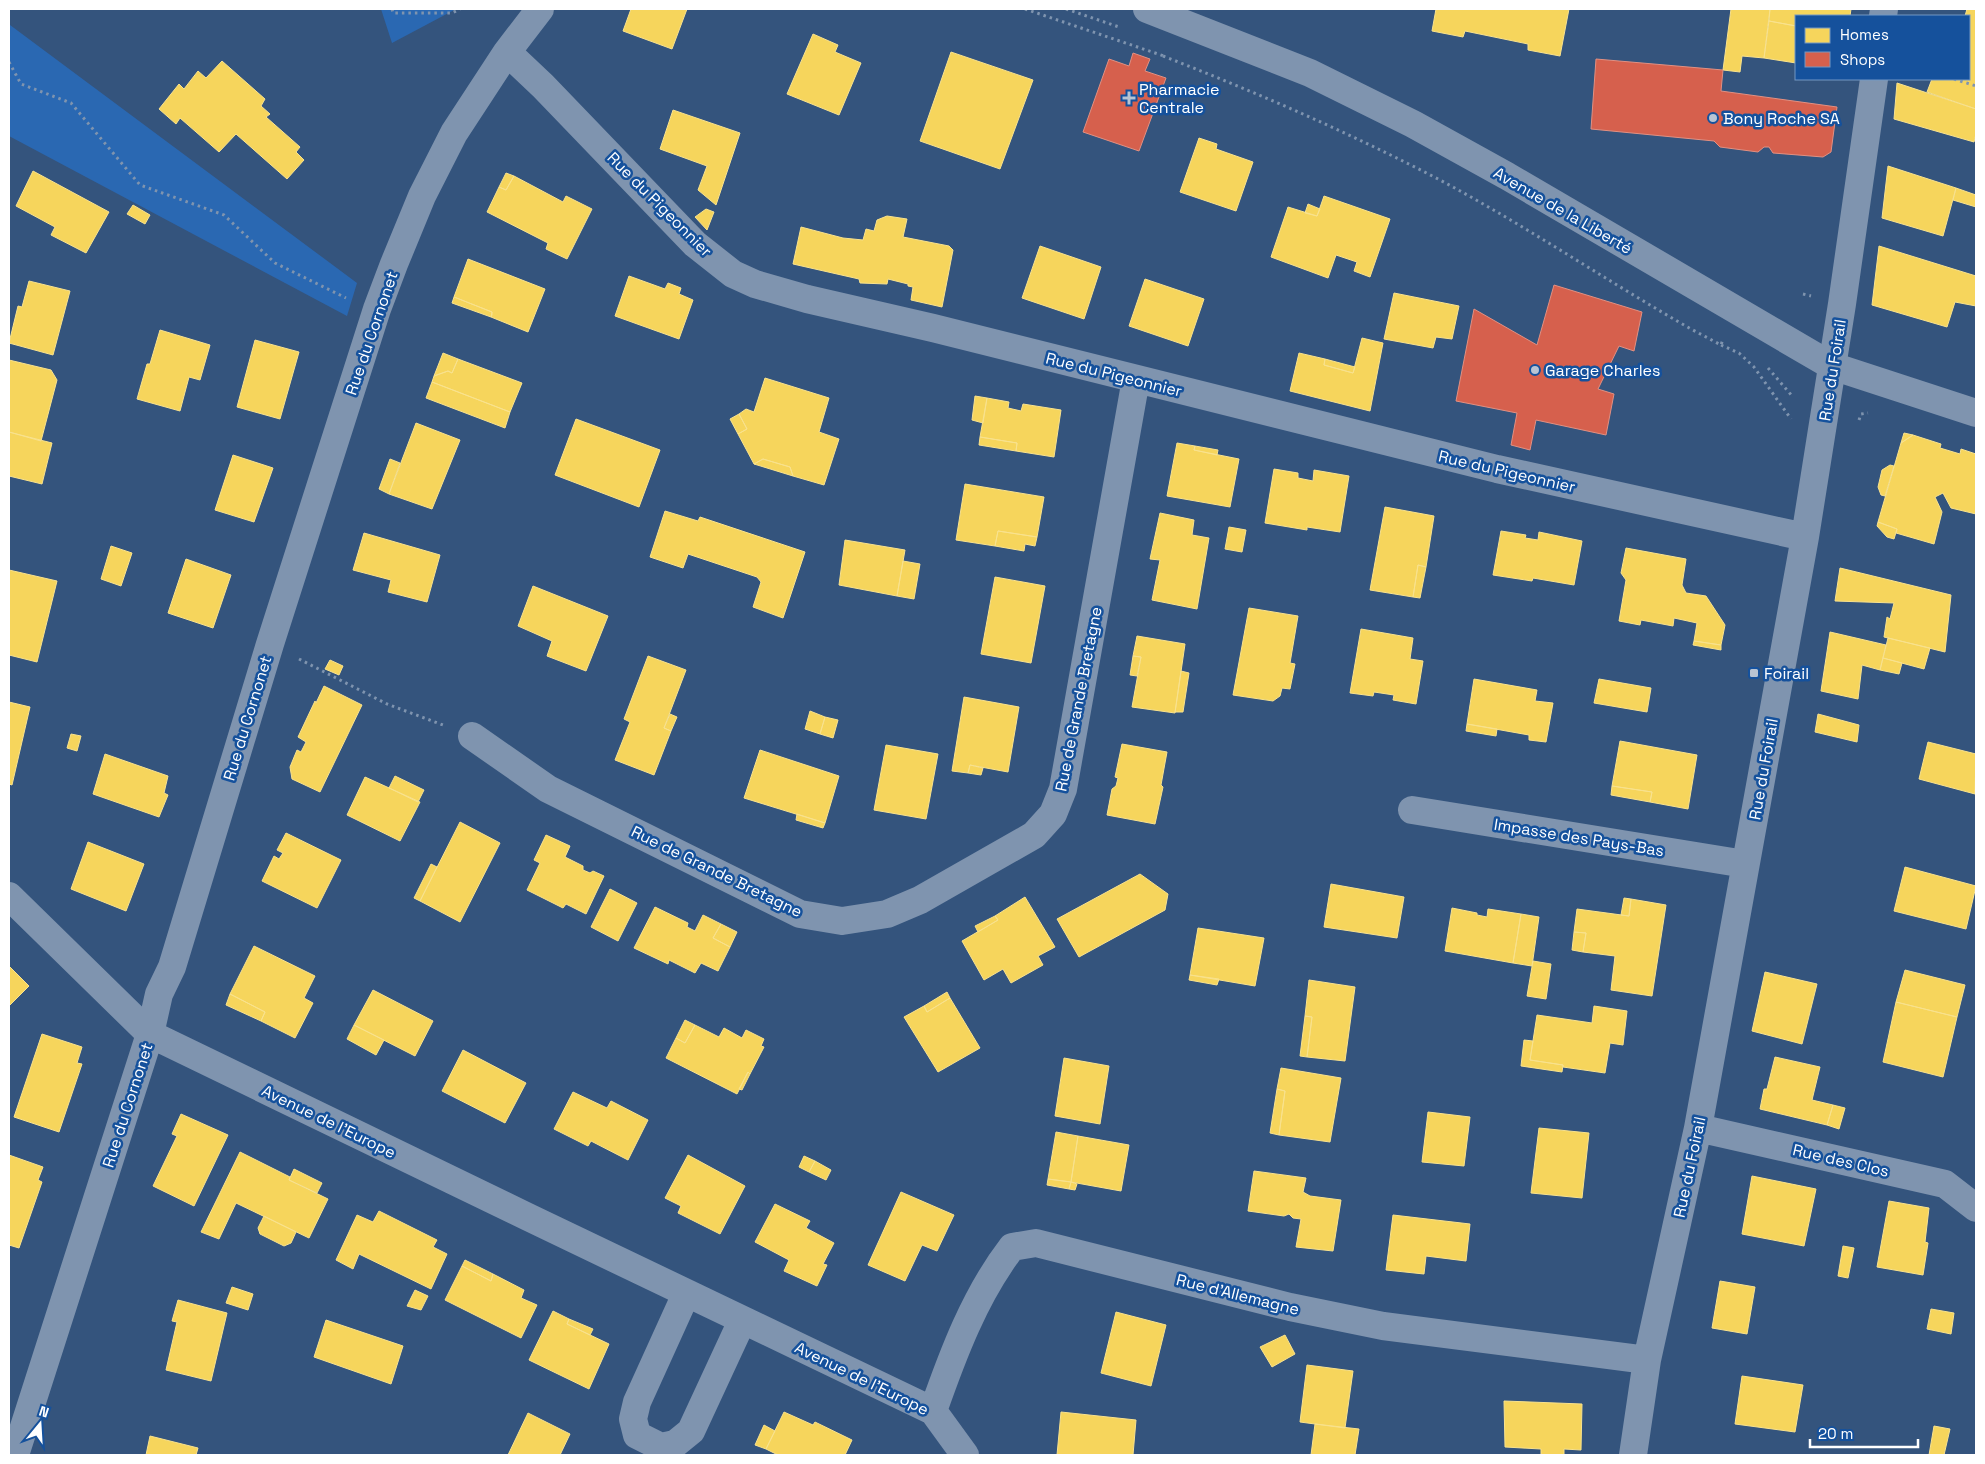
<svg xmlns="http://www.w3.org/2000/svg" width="1985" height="1464" font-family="'Space Grotesk',sans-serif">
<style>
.green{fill:#2a68b2}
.homes{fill:#f6d55c;stroke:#f9e28d}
.shops{fill:#d6604d;stroke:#e29082}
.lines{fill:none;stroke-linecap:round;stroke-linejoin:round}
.path{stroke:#7f94af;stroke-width:3;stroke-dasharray:2.5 4;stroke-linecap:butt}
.minor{stroke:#7f94af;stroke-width:28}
.tertiary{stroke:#7f94af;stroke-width:28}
.poi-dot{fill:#b8c3d2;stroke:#15519c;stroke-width:2}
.labels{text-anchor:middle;stroke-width:5;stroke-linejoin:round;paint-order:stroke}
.poi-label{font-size:16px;fill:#fff;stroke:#15519c;text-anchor:start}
.street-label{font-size:16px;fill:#fff;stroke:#15519c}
</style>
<rect width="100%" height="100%" fill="#34547d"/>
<path class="green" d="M381,9H456L392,43Z
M10,25L357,283L347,316L9,136Z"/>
<path class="homes" d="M631,9H687L672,49L623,31Z
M1436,9H1569L1560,56L1528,50V44L1465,31L1463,37L1432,31Z
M1731,9H1770L1764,58L1742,56L1740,72L1723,70Z
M1767,9H1851L1850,16H1796V26L1769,21L1770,9Z
M1967,9H1976V109L1927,92L1932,79H1969V16H1965Z
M1769,21L1796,26V63L1764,58Z
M813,34L838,45L835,52L861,63L839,115L787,94Z
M951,52L1033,80L1000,169L920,141Z
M222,61L265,99L261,106L270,114L266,117L300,147L296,152L304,160L287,179L236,134L219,152L180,118L176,124L159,109L179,84L184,89L198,71L206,78Z
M1897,83L1976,109V134L1974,142L1894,119Z
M673,110L740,133L716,205L698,190L707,166L660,149Z
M1199,138L1217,144L1216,149L1253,162L1236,211L1180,192Z
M1888,166L1956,188L1943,236L1882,218Z
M33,171L109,212L86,253L51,235L55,227L16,206Z
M506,173L514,176L506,190L499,187Z
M514,176L563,202L566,196L592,209L567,259L546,249L548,243L487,212L499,187L506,190Z
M1956,188L1976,195V207L1953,200Z
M1324,196L1390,219L1370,277L1354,271L1357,262L1336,255L1328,278L1271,257L1288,207L1317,216Z
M1308,204L1320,209L1317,216L1305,213Z
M133,205L150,215L145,224L127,214Z
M706,209L714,212L707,230L695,217Z
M887,216L907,219L903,237L949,246L953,250L942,307L911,300L913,287L908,286V284L888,279L887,284L860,283L859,279L793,264L801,227L843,238L863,240L866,229L874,231L877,220Z
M1040,246L1101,267L1084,319L1022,298Z
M1879,246L1976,276V306L1955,302L1947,327L1872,305Z
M468,259L545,289L528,332L491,317L492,312L454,297Z
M629,276L665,289L668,283L681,288L679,294L693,300L679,339L615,316Z
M1145,279L1204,299L1188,346L1129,326Z
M29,281L70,291L53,355L9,343L18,306L22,307Z
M1394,293L1459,306L1452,339L1436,337L1433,348L1384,339Z
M454,297L492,312V315L491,317L452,303Z
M160,330L210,345L200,380L189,377L180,411L137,399L147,364H150Z
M1362,338L1383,343L1370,411L1290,391L1299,353L1325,359L1324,365L1353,373Z
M255,340L299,352L280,419L237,407Z
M443,353L458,359L452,373L448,371L434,376Z
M458,359L522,383L510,412L432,382L434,376L448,371L452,373Z
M1325,359L1355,367L1353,373L1324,365Z
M9,360L51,370L57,380L41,441L9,432Z
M765,378L829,398L819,432L839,439L824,485L793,476L790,467L763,459L754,464L738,434L747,429L739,414L746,409L754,412Z
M432,382L510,412L505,428L426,398Z
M975,396L987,398L983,423L972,420Z
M987,398L1009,402L1008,408L1021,411L1023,404L1061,410L1054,457L1016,451L1017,443L980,437Z
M739,414L747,429L738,434L730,419Z
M576,419L660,450L639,507L555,475Z
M416,423L460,440L432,509L389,494Z
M9,432L52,443L42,484L9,476Z
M1904,433L1913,435L1901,443Z
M1913,435L1941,444L1940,448L1960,454L1961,449L1976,454V514L1951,508L1943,493L1935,497L1942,512L1934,544L1896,533L1897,529L1878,522L1901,443Z
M980,437L1017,443L1016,451L979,445Z
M1177,443L1195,446L1194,450L1239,459L1230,507L1167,496Z
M1195,446L1218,450L1217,455L1194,450Z
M233,455L273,468L254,522L215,510Z
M390,459L400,463L389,494L379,489Z
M763,459L790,467L793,476L754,464Z
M1890,465L1894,466L1885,496L1881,495L1878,487L1882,470Z
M1274,469L1298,473V478L1313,481L1314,470L1349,476L1340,532L1307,527V530L1265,523Z
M965,484L1044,497L1037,537L998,531L995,546L956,540Z
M1385,507L1434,516L1426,567L1418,565L1413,597L1370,590Z
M665,511L698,521L700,517L805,552L783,618L753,607L761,582L757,577L688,554L683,568L650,557Z
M1160,513L1194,520L1192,535L1209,538L1197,609L1152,600L1160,560L1150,559Z
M1878,522L1897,529L1894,539L1887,537L1877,526Z
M1229,527L1246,530L1242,552L1225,549Z
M998,531L1037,537L1035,546L1025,544L1024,551L995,546Z
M1501,531L1526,535L1525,538L1538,540L1539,532L1582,541L1574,585L1533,578L1532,581L1493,575Z
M364,533L440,555L427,602L388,592L391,580L353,570Z
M845,540L905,550L897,596L839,585Z
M111,546L132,553L121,586L101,579Z
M1626,548L1686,559L1682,585L1686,593L1706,596L1725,625L1721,645L1694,641L1697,623L1674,618L1673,626L1641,620L1640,625L1619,621L1626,580L1621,573Z
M186,559L231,575L213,628L168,613Z
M903,561L920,564L914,599L897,596Z
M1418,565L1426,567L1420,598L1413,597Z
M1840,568L1951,595L1945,652L1884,637L1887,617L1890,619L1894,603L1835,601Z
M9,570L57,581L37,662L9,655Z
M995,577L1045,586L1031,663L981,654Z
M533,586L608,616L586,671L547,656L552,641L518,626Z
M1249,608L1298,616L1290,663L1295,664L1290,689L1282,688L1280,696L1273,701L1233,695Z
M1361,629L1413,638L1410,659L1423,661L1416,704L1393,700L1394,695L1374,692L1373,696L1350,693Z
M1830,632L1886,645L1880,670L1862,665L1858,699L1821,691Z
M1137,636L1185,644L1175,713L1132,707L1141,657L1133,656Z
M1888,638L1930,648L1924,669L1883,658Z
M1694,641L1721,645V650L1693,645Z
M648,656L686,670L664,728L671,731L654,775L615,760L630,722L624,719Z
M1133,656L1141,657L1137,676L1130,675Z
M1883,658L1902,663L1899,674L1880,670Z
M330,660L343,666L339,675L325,669Z
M1181,671L1189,673L1183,712H1175Z
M1474,679L1537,690L1535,701L1553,703L1546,742L1529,740V735L1467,724Z
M1599,679L1651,688L1647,712L1594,703Z
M324,686L362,705L320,792L292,779L290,767L297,750L301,752L306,742L298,737L315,701L316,703Z
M964,697L1019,707L1008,772L970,765L968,773L952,771Z
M9,702L30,707L12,785L9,784Z
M810,711L825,717L820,734L805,729Z
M670,714L677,717L671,731L664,728Z
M1818,714L1859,725L1857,742L1815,732Z
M825,717L838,720L833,738L820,734Z
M1467,724L1497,729L1496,736L1466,731Z
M71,734L81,736L77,751L67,748Z
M1620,741L1697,755L1688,809L1650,802L1652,792L1612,786Z
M1928,742L1976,754L1975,794L1919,779Z
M1122,744L1167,752L1161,785L1163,787L1155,824L1107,815L1112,789L1116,786L1118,778L1115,777Z
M886,745L938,754L926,819L874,810Z
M760,750L839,776L825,823L744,798Z
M105,754L168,776L164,793L168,795L159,817L93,794Z
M970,765L983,768L981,775L968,773Z
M395,776L424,790L418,802L389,788Z
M365,777L420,802L400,841L347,815Z
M1612,786L1652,792L1650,802L1611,795Z
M797,814L825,823L823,828L796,820Z
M460,822L500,843L460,922L420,901Z
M286,833L341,860L317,908L262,881L274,856L279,859L283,853L277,850Z
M546,835L570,846L565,857L583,866V870L590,873L593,871L604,876L586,914L566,904L563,908L527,890L540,863L534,860Z
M88,842L144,864L126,911L71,889Z
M431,864L437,867L420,901L414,898Z
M1905,867L1976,886L1966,929L1894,911Z
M1140,874L1168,894L1165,910L1079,957L1057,919Z
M1331,884L1404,897L1397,938L1324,927Z
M610,889L637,903L618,941L591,927Z
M1025,897L1055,947L1038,956L1043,965L1011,983L1003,969L984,980L962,941L998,920L995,916Z
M1624,898L1631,899L1629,916L1621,915Z
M1631,899L1666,905L1652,996L1611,990L1615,956L1583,952L1586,933L1574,932L1577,909L1629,916Z
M655,907L688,923L687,927L695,931L703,915L721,924L713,938L730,947L718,971L701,963L695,973L669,960L668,964L634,948Z
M1452,908L1477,913V915L1487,917L1488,909L1521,914L1513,963L1445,951Z
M1521,914L1539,917L1532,966L1513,963Z
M995,916L998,920L978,932L975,926Z
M721,924L737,932L730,947L713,938Z
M1198,928L1264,938L1255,986L1190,975Z
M1574,932L1586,933L1583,952L1572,950Z
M254,946L315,976L304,998L313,1003L295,1038L261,1021L265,1012L230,994Z
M1533,961L1551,964L1546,999L1527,996Z
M9,966L29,986L9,1006Z
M1905,970L1965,985L1957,1017L1896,1002Z
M1765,972L1817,984L1802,1044L1752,1031Z
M1190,975L1219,979L1217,985L1189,980Z
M1309,980L1355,987L1345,1061L1307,1057L1312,1017L1305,1016Z
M373,990L433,1021L415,1056L354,1025Z
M947,992L950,998L927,1012L924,1006Z
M230,994L265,1012L261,1021L226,1005Z
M950,998L980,1048L938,1072L904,1017L924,1006L927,1012Z
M1896,1002L1957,1017L1943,1077L1883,1062Z
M1594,1006L1627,1011L1623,1045L1610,1043L1605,1073L1563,1067V1065L1530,1060L1537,1015L1592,1023Z
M1305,1016L1312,1017L1307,1057L1300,1056Z
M685,1020L695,1025L685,1043L676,1038Z
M354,1025L384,1040L376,1055L347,1039Z
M695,1025L719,1037L724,1028L742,1038L746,1030L764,1039L761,1046L764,1047L750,1074L748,1072L737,1094L666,1058L676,1038L685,1043Z
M42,1034L82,1047L77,1063L82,1064L59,1132L14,1117Z
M1524,1040L1533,1041L1530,1060L1563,1065L1562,1072L1521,1066Z
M463,1050L526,1083L505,1123L442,1091Z
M1775,1057L1820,1067L1812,1100L1833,1105L1827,1125L1760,1109L1764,1089H1767Z
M1064,1058L1109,1066L1100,1124L1055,1116Z
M1281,1068L1341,1078L1330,1142L1279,1135L1285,1091L1277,1089Z
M748,1072L750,1074L742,1090L739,1089Z
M1277,1089L1285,1091L1279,1135L1270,1133Z
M573,1092L607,1108L611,1101L648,1120L628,1160L591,1141L588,1146L554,1129Z
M1833,1105L1845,1108L1839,1129L1827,1125Z
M1428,1112L1470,1117L1464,1166L1422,1162Z
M181,1114L228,1135L194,1206L153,1186L177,1136L172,1134Z
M1539,1128L1589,1133L1582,1198L1531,1193Z
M1056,1132L1078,1136L1071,1182L1048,1179Z
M1078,1136L1129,1145L1121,1191L1071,1182Z
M240,1152L290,1177L289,1180L328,1199L309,1238L236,1203L219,1239L201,1232Z
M9,1155L43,1167L38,1180L42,1182L19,1248L9,1245Z
M688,1155L745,1186L720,1234L678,1213L681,1206L665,1198Z
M804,1156L815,1161L809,1172L799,1167Z
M815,1161L831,1170L826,1180L809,1172Z
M294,1169L322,1183L317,1193L289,1180Z
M1254,1171L1306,1178L1303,1192L1310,1196L1341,1200L1333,1251L1296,1247L1301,1219L1293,1218L1289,1214L1284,1216L1248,1211Z
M1752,1176L1816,1189L1804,1246L1742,1234Z
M1048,1179L1071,1182L1069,1189L1047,1185Z
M1071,1182L1077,1184L1075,1190L1069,1189Z
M901,1192L954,1215L937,1251L922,1245L905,1281L868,1265Z
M1889,1201L1929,1208L1925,1242L1928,1243L1923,1275L1877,1267Z
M775,1204L810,1221L806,1228L834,1243L823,1264L827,1265L817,1286L784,1271L789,1260L755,1242Z
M379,1211L437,1240L433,1247L447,1254L431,1289L359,1254L353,1269L336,1260L357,1215L373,1222Z
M1393,1215L1470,1224L1466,1261L1426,1256L1424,1274L1386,1270Z
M264,1216L296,1232L291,1243L284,1246L260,1234L258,1228Z
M1843,1246L1854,1248L1848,1278L1838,1276Z
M465,1260L493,1274L491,1281L462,1266Z
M462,1266L491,1281L493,1274L524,1290L521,1298L537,1305L521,1338L445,1300Z
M1720,1281L1755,1287L1747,1334L1712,1328Z
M232,1287L253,1294L248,1310L226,1303Z
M415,1290L428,1296L421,1310L407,1306Z
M178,1300L227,1313L211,1381L166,1370L177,1322L172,1321Z
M1931,1309L1954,1313L1951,1334L1927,1329Z
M553,1311L569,1319L567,1324L609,1344L589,1389L529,1360Z
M1116,1312L1166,1325L1151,1386L1101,1373Z
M569,1319L593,1329L590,1335L567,1324Z
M326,1320L403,1346L391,1384L314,1357Z
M1285,1335L1295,1354L1272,1367L1260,1347Z
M1307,1365L1353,1371L1345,1428L1300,1422Z
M1742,1376L1803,1385L1795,1432L1735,1424Z
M1504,1401L1582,1404L1581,1450L1564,1449V1455H1541V1449L1505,1447Z
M784,1412L813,1425L815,1422L852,1440L845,1455H778L766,1449Z
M1061,1412L1136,1420L1133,1455H1057Z
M528,1413L570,1434L560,1455H508Z
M1315,1424L1359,1429L1355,1455H1311Z
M764,1425L775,1431L766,1449L755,1445Z
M1934,1426L1950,1429L1944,1455H1929Z
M150,1436L198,1448L196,1455H146Z"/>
<path class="shops" d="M1133,53L1150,59L1145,71L1166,78L1139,151L1083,132L1109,59L1129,66Z
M1596,59L1723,70L1721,91L1837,107L1831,152L1823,157L1773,153L1769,147H1764L1758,152L1720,147L1714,141L1591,129Z
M1554,285L1642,312L1634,351L1619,346L1598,389L1614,394L1606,435L1536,420L1530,450L1511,445L1517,413L1456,401L1474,309L1537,345Z"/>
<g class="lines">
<path class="path" d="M392,9L393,13H452L460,9
M1025,9L1164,56
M1066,9L1119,27
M1163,56C1258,93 1350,133 1440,180C1526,226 1607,281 1691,329L1721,345L1723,339
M9,62L21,84L71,103L140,185L224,215L275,263L346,298
M1954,79L1976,86
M1803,294L1811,296
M1721,345L1739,353L1754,367L1791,419
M1768,368L1793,397
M1859,420L1861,414L1868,413
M299,659L387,704L443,725"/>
<path class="minor" d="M1883,16L1884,9
M507,52L543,86L695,244L733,274L755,284L807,299L933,328L1497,469L1805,537
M472,736L548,789L800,914L842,921L887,914L920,900L1034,835L1053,814L1063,789L1136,379
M1412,810L1745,864
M9,896L150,1034L528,1217L933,1411L965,1455
M1698,1128L1945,1184L1976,1208
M686,1294L637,1402L633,1419L637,1435L661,1447L675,1444L691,1431L742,1321
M933,1411C953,1354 975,1295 1012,1247L1036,1243L1290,1307L1383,1326L1647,1360
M15,1455L150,1034L159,994L172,967L270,644L377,309L394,264L422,196L454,133L507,52L540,9
M1633,1455L1647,1360L1698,1128L1805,537L1842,304L1874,79"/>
<path class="tertiary" d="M1147,9L1310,73L1413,124L1507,176L1832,366L1976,413"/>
</g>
<g class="poi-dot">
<path d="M1126.5 90.5h5v5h5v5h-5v5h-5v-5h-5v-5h5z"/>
<circle cx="1713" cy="118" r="5"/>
<circle cx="1535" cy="370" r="5"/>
<rect x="1749" y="668" width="10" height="10" rx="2.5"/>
</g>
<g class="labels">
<g class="poi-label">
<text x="1139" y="95">Pharmacie<tspan x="1139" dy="18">Centrale</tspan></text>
<text x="1723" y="124">Bony Roche SA</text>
<text x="1545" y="376">Garage Charles</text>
<text x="1764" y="679">Foirail</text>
</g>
<g class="street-label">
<text transform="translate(660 204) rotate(45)" y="6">Rue du Pigeonnier</text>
<text transform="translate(1563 210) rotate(30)" y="6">Avenue de la Liberté</text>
<text transform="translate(371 333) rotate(-71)" y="6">Rue du Cornonet</text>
<text transform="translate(1832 370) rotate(-81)" y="6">Rue du Foirail</text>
<text transform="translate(1114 374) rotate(14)" y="6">Rue du Pigeonnier</text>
<text transform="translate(1507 471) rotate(13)" y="6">Rue du Pigeonnier</text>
<text transform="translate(1078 699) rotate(-79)" y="6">Rue de Grande Bretagne</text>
<text transform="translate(247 718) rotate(-73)" y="6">Rue du Cornonet</text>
<text transform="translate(1763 769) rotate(-80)" y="6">Rue du Foirail</text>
<text transform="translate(1579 837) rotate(9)" y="6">Impasse des Pays-Bas</text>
<text transform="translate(717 871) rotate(26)" y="6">Rue de Grande Bretagne</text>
<text transform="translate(127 1105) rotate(-72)" y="6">Rue du Cornonet</text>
<text transform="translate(329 1121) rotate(26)" y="6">Avenue de l'Europe</text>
<text transform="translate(1841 1160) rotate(13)" y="6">Rue des Clos</text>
<text transform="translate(1689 1167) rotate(-78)" y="6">Rue du Foirail</text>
<text transform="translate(1238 1294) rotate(14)" y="6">Rue d'Allemagne</text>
<text transform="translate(862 1378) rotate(26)" y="6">Avenue de l'Europe</text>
</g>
</g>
<rect width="1985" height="1464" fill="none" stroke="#ffffff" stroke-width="20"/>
<rect x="1795" y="15" width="175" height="65" fill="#15519c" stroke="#7397c4"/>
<rect x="1805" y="28" width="25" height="15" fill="#f6d55c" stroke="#7397c4"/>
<text x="1840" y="40" font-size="15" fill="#ffffff">Homes</text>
<rect x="1805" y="52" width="25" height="15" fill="#d6604d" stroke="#7397c4"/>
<text x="1840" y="65" font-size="15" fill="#ffffff">Shops</text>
<g transform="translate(40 1424) rotate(18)" stroke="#15519c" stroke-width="4" paint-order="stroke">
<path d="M0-4L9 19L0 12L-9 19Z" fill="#ffffff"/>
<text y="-8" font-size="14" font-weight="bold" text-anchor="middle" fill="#ffffff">N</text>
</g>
<path d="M1810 1439v8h108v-8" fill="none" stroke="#ffffff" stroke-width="2.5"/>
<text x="1818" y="1439" font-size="15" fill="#ffffff" stroke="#15519c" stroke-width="4" paint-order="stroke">20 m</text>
</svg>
